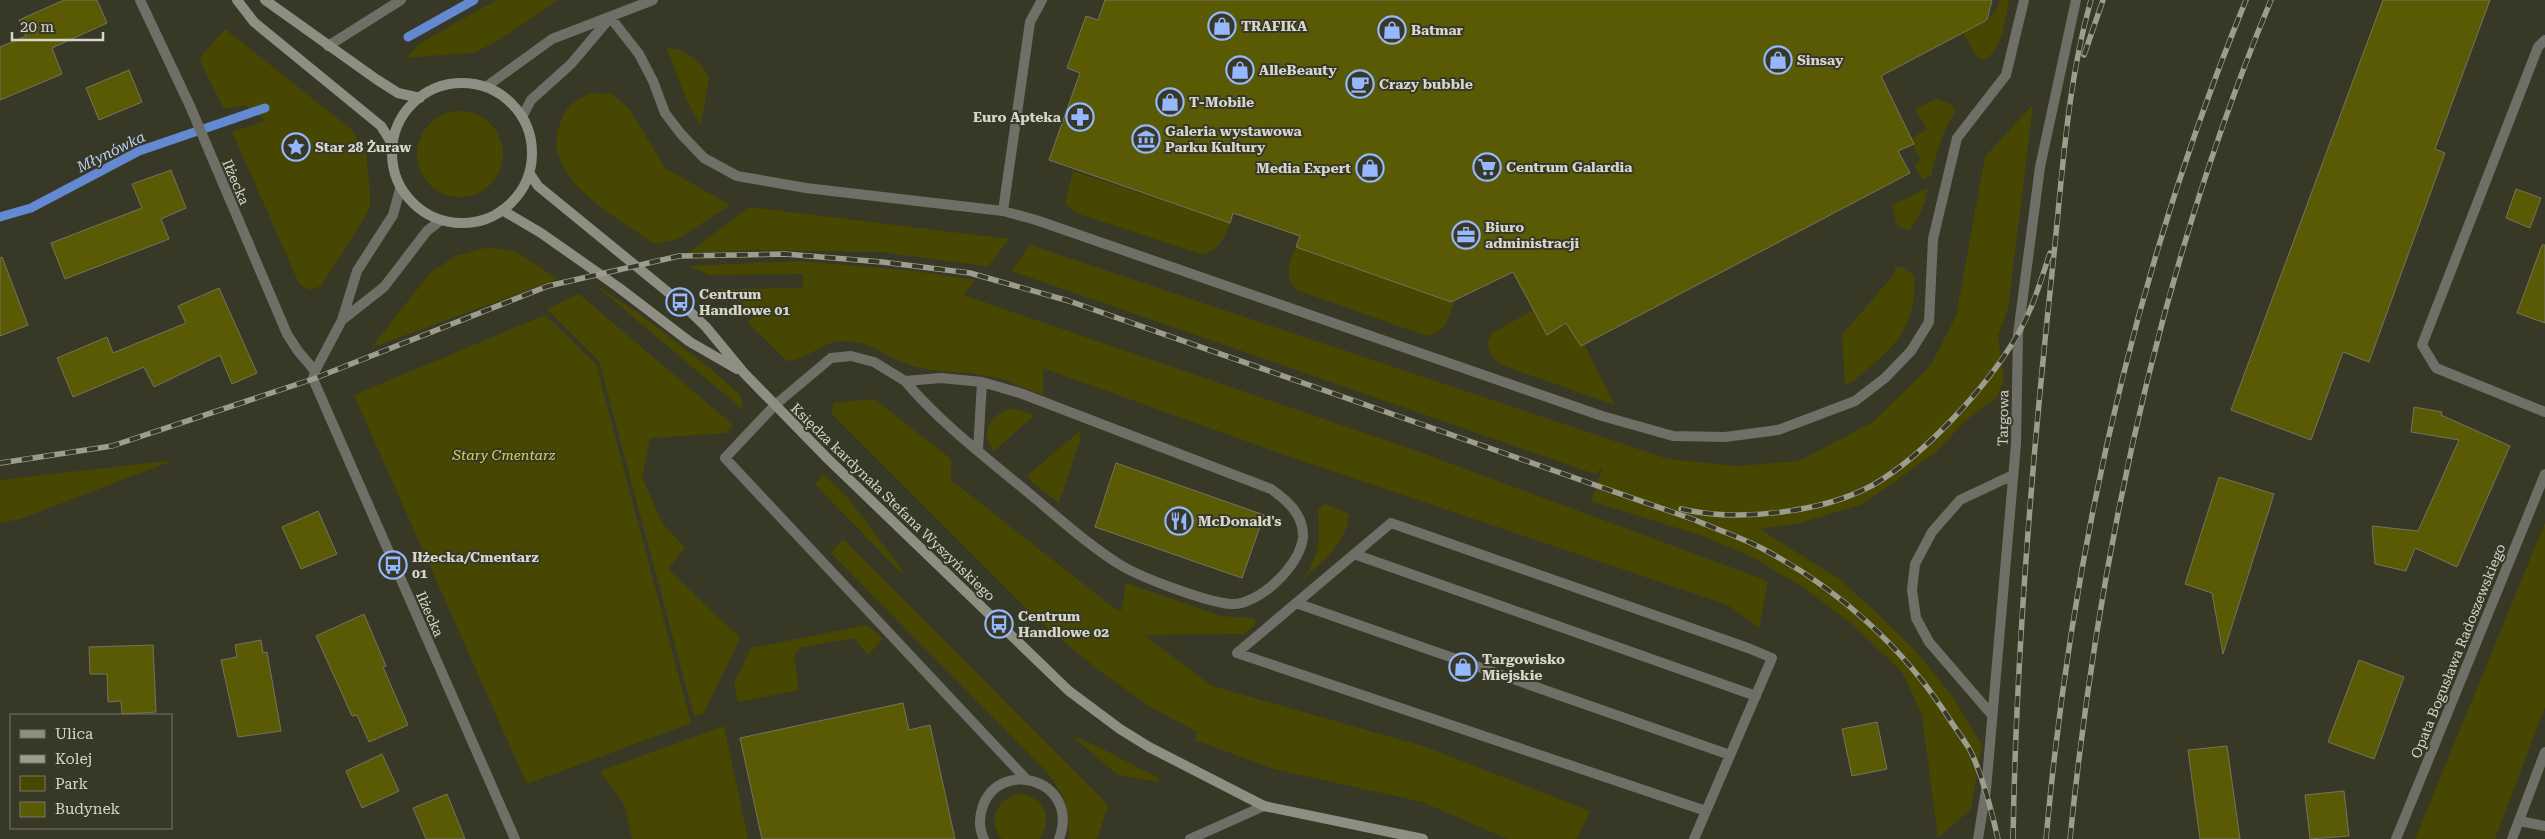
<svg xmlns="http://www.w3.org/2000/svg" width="2545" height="839" font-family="'Roboto Serif',serif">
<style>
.green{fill:#484702}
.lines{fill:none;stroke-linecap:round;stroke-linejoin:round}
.stream{stroke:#6489d3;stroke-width:9}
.building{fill:#5b5a04;stroke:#737461}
.service{stroke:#6f6f67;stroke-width:10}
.minor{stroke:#6f6f67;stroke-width:10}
.tertiary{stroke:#6f6f67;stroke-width:10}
.secondary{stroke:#8e8f82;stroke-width:10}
.rail-casing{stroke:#9c9c8f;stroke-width:5.5}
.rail{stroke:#383827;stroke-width:4;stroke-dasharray:11;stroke-linecap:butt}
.labels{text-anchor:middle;stroke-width:4;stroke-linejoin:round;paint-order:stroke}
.poi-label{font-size:14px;font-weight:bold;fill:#d6d6cc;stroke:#383827;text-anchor:start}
.street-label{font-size:14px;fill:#d6d6cc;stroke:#383827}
.park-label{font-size:14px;font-style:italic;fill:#d7d653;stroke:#383827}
.water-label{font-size:15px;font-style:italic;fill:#bacff6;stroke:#383827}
</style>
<rect width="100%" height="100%" fill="#383827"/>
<path class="green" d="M497,0H558L499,40L476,52L406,58L419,44Z
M1999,0H2009C2005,19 2003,53 1982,60L1978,58L1963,33L1984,22L1986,23L1997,9Z
M225,29L352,130L366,153L370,193V206L365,217L321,286L309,290L299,283L232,132L266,121L245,105L224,109L199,59Z
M667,48C687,49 699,61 709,77L701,125C685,102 677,74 667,48Z
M591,93L612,94L630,110L665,168L730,205L678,239L655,244C620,219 542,179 559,127C566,106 572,102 591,93Z
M1936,99L1950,104L1956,111C1942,131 1937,151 1931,176L1923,179L1914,166L1921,160L1910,140L1927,129L1915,109Z
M2033,104L2008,308L1998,336L2004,380L1997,397L1965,421L1936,452L1863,504L1800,523L1760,529L1839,579L1878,614L1914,649L1953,697L1982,745L1971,809L1938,838L1922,715L1902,672L1852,624L1801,586L1756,559L1706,537L1591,501L1603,467L1595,474L1012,271L1030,245L1668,459L1737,466L1799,461L1873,422L1931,365L1956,316L1985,157Z
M417 154a43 43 0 1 1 86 0a43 43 0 1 1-86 0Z
M1073,171L1230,223C1225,237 1218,253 1201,254L1076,213L1065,203Z
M1928,188C1923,209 1922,213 1909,231L1897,226L1892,205Z
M749,207L1009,239L988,266L880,252L756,250L688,253Z
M489,247L516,252L558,279L371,348L430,273L456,256Z
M1296,247L1454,303C1446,322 1448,330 1427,336L1297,290C1283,277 1290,262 1296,247Z
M798,261L914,271L975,280L963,295L1411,449L1768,581L1759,628L1728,605L1282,454L1043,368V395C1025,389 1007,379 988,376C961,370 932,374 905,363C880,354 874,342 844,341C823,340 808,360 787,361L748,323L754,315L734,297L727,302L715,289L803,288V274L709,275L690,266Z
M1895,267H1901L1914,275C1918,330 1891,350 1852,382L1845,385L1842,335L1895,273Z
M593,283L640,314L712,370L740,395L743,410Z
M579,294L733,425L726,433L650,438L642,477L662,523L685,547L668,569L740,638L704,713L694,716L599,361L547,309Z
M1533,310L1547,335L1566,323L1581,346L1584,344L1615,405L1513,369C1499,364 1488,358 1488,341L1492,333Z
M545,315L596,364L691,723L527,784L354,395Z
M874,399L951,459V480L1114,608L1121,611L1126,583L1221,616L1254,618L1255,624L1244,634L1144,635L1212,686L1426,747L1590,811L1577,839H1508L1422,802L1274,769L1195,740L1197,732L1149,706L1096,668L1039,621L831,413L834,403Z
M1013,409L1035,415L994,451C978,434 992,411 1013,409Z
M1081,430L1080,440L1059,503L1033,483L1027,476Z
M175,460L20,519L0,523V480Z
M823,474L848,498L903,571L901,573L815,484Z
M1325,504L1349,514C1347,541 1324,561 1304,578C1321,552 1320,539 1318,510Z
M2545,523V707L2495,839H2415Z
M843,539L1108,805L1097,839H1069C1069,808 1066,797 1047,772L831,553Z
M867,625L883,639L868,655L854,638L801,647L794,656L799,690L738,702L734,683L751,648Z
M724,726L748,839H632L624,804L600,771Z
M1072,736L1095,745L1160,779L1157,782L1118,775Z
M1020,794C1044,797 1054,819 1039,839H1002C986,821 997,798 1020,794Z"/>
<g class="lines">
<path class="stream" d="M408,37L474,0
M0,217L31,208L139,151L265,108"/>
</g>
<path class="building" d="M64,0H97L107,23L52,48L62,74L0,100V47L26,36L19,20Z
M1105,0H1992L1987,20L1881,76L1914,144L1898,151L1910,173L1581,346L1566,323L1547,335L1513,272L1451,302L1296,247L1300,236L1233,213L1230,223L1049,160L1080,73L1067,68L1086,16L1098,20Z
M2383,0H2490L2435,149L2445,153L2369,362L2343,352L2311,440L2231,410Z
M129,70L142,102L99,120L86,88Z
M171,170L186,208L161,219L169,239L65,279L51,243L142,208L132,184Z
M2516,189L2541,198L2530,228L2506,218Z
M2542,245H2545V323L2517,313Z
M2,257L28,325L0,336V258Z
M219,288L257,373L232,384L220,355L154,387L144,367L73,397L57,358L107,337L113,353L186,323L178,306Z
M2414,407L2442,412L2441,415L2510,446L2457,567L2415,548L2406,571L2375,564L2372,526L2418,531L2459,440L2411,432Z
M1116,463L1264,515L1242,578L1095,527Z
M2219,477L2274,494L2223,654L2212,593L2185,584Z
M318,511L337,554L301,569L282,527Z
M364,614L386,666L383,667L408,725L369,742L357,715L352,716L316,636Z
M261,640L263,653L267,652L281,731L238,737L221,660L237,657L235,645Z
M153,645L156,712L122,714L121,701L108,702L107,674H90L89,647Z
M2359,660L2404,677L2374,759L2328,742Z
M903,703L909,730L930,725L955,839H762L740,738Z
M1877,722L1887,769L1852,776L1842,729Z
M2227,746L2240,839H2200L2188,750Z
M382,754L399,791L362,808L346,771Z
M2344,791L2349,836L2310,839L2305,795Z
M447,794L465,839H426L413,808Z"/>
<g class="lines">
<path class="service" d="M610,17L639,54L653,81L665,113L681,134L704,158L737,176L806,188L1003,211L1030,22L1042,0
M2545,40L2538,47L2422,345L2436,368L2545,412
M328,46L401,0
M487,86L552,39L653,0
M522,117L531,100L571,64L609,19
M1003,211L1036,220L1602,416L1673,436L1725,437L1778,430L1855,401L1885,378L1911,351L1929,322L1933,239L1957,138L2006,75L2024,0
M941,378L982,382L1020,393L1271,489C1287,500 1304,515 1303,537C1301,565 1258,606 1231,604C1209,603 1143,578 1124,567C1096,551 1062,521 1037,500C992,462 943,426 905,381Z
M905,381L874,362L851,356L831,358L775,405L725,458L1026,779
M978,450L982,382
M1354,554L1756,696
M1296,603L1730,755
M1992,715L1929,642L1916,618L1912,590L1915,564L1932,532L1960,500L2013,475
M2519,821L2545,826
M984,839C980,831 979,822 981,813C993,755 1082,778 1059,839
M1694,839L1772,658L1748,648L1391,523L1237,653L1706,811
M1978,839L1986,790L2016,444L2018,334L2040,167L2076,0"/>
<path class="minor" d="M140,0L190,106L287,334L298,351L315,371"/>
<path class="tertiary" d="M400,189L393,215L357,271L342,320L315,371L313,379L515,839
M342,320L384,287L427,231L441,220
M1190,839L1264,806
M2396,839L2545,474
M2512,839L2545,752"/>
<path class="secondary" d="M237,0L254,22L381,126L391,142
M265,0L376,79L398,93L420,98
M392 153a70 70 0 1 1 140 0a70 70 0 1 1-140 0Z
M530,174L538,186L680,302L706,327L744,373L828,459L1069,691L1120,729L1149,747L1264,806L1423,839
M502,210L541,233L618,287L690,342L737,369"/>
<g class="rail-casing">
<path id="rail" d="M2084,55L2103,0
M0,463L112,446L313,379L548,286L679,256L785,254L882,262L970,273L1069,301L1695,520C1718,530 1743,538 1765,550C1840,590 1904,648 1950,720C1957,731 1965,741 1971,752C1984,780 1991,809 1998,839
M1681,509C1738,522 1822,513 1873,485C1925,455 1988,386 2018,334C2033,308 2041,280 2050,253
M2013,839C2016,650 2032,460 2052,273C2062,182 2066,88 2091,0
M2046,839C2072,552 2136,267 2246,0
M2070,839C2099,552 2160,267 2271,0"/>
</g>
<use href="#rail" class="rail"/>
</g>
<defs>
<g id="shop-ring" transform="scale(1.4375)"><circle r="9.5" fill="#383827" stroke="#94b7fd" stroke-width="1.5"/><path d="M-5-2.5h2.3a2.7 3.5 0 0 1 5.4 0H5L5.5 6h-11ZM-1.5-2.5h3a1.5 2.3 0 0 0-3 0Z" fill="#94b7fd"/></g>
<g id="cafe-ring" transform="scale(1.4375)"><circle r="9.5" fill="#383827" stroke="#94b7fd" stroke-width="1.5"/><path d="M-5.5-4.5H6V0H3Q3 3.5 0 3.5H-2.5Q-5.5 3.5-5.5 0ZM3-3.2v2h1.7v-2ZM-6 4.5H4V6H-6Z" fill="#94b7fd"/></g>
<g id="pharmacy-ring" transform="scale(1.4375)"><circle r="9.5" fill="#383827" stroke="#94b7fd" stroke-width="1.5"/><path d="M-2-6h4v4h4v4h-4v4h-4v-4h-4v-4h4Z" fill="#94b7fd"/></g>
<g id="museum-ring" transform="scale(1.4375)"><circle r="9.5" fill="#383827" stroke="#94b7fd" stroke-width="1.5"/><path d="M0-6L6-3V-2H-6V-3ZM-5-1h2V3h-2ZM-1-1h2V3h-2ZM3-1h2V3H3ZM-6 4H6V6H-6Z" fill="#94b7fd"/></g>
<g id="sight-ring" transform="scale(1.4375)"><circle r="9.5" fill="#383827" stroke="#94b7fd" stroke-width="1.5"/><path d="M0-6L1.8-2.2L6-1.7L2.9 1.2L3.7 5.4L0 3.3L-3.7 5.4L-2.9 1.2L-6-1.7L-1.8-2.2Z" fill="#94b7fd"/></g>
<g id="supermarket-ring" transform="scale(1.4375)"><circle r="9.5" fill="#383827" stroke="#94b7fd" stroke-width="1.5"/><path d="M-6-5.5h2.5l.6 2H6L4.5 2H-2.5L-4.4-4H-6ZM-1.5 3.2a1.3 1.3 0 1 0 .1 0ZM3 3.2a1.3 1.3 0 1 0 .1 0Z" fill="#94b7fd"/></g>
<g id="office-ring" transform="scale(1.4375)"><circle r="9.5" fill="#383827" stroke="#94b7fd" stroke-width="1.5"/><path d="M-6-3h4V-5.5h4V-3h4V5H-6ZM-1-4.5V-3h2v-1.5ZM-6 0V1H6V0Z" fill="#94b7fd"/></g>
<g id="bus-ring" transform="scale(1.4375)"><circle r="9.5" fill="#383827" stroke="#94b7fd" stroke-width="1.5"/><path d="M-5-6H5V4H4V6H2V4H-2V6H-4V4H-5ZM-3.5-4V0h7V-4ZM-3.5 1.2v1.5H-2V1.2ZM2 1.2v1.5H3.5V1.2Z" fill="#94b7fd"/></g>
<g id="restaurant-ring" transform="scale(1.4375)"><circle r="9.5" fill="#383827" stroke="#94b7fd" stroke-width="1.5"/><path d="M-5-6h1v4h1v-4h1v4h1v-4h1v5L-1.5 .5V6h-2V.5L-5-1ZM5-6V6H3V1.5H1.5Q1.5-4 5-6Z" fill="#94b7fd"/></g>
</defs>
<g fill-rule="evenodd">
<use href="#shop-ring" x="1222" y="26"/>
<use href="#shop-ring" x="1392" y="30"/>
<use href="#shop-ring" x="1778" y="60"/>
<use href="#shop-ring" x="1240" y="70"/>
<use href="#cafe-ring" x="1360" y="84"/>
<use href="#shop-ring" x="1170" y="102"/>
<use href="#pharmacy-ring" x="1080" y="117"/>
<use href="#museum-ring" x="1146" y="139"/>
<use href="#sight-ring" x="296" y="147"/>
<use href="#supermarket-ring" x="1487" y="167"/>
<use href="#shop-ring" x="1370" y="168"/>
<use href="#office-ring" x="1466" y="235"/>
<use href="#bus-ring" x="680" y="302"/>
<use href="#restaurant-ring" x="1179" y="521"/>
<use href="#bus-ring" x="393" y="565"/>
<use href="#bus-ring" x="999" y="624"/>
<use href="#shop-ring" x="1463" y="667"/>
</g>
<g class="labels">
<g class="poi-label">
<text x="1241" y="31">TRAFIKA</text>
<text x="1411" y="35">Batmar</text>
<text x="1797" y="65">Sinsay</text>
<text x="1259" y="75">AlleBeauty</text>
<text x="1379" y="89">Crazy bubble</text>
<text x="1189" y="107">T-Mobile</text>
<text x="1061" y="122" text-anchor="end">Euro Apteka</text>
<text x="1165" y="136">Galeria wystawowa<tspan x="1165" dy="16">Parku Kultury</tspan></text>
<text x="315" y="152">Star 28 Żuraw</text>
<text x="1506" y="172">Centrum Galardia</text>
<text x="1351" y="173" text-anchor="end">Media Expert</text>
<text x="1485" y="232">Biuro<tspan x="1485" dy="16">administracji</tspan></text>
<text x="699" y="299">Centrum<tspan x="699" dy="16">Handlowe 01</tspan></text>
<text x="1198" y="526">McDonald's</text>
<text x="412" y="562">Iłżecka/Cmentarz<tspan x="412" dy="16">01</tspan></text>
<text x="1018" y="621">Centrum<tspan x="1018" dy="16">Handlowe 02</tspan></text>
<text x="1482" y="664">Targowisko<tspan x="1482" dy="16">Miejskie</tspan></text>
</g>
<g class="street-label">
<text transform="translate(236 182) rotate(67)" y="5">Iłżecka</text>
<text transform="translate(2003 418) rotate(-89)" y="5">Targowa</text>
<text transform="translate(893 502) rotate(44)" y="5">Księdza kardynała Stefana Wyszyńskiego</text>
<text transform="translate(430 614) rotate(66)" y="5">Iłżecka</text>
<text transform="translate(2458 651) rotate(-68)" y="5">Opata Bogusława Radoszewskiego</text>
</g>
<g class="park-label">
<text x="504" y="460">Stary Cmentarz</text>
</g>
<g class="water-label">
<text transform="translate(111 152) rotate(-26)" y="5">Młynówka</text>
</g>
</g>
<rect x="10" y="714" width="162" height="115" fill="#383827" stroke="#777769"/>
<rect x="20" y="730" width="25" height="8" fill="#8e8f82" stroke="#777769"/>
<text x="55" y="739" font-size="15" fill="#d6d6cc">Ulica</text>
<rect x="20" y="755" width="25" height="8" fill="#9c9c8f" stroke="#777769"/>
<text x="55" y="764" font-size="15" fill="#d6d6cc">Kolej</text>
<rect x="20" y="776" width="25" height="15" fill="#484702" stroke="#777769"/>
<text x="55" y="789" font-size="15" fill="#d6d6cc">Park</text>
<rect x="20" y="802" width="25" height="15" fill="#5b5a04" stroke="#777769"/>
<text x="55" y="814" font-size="15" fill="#d6d6cc">Budynek</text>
<path d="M12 32v8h91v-8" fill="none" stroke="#d6d6cc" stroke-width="2.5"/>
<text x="20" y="32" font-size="15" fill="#d6d6cc" stroke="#383827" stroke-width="4" paint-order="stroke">20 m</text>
</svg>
